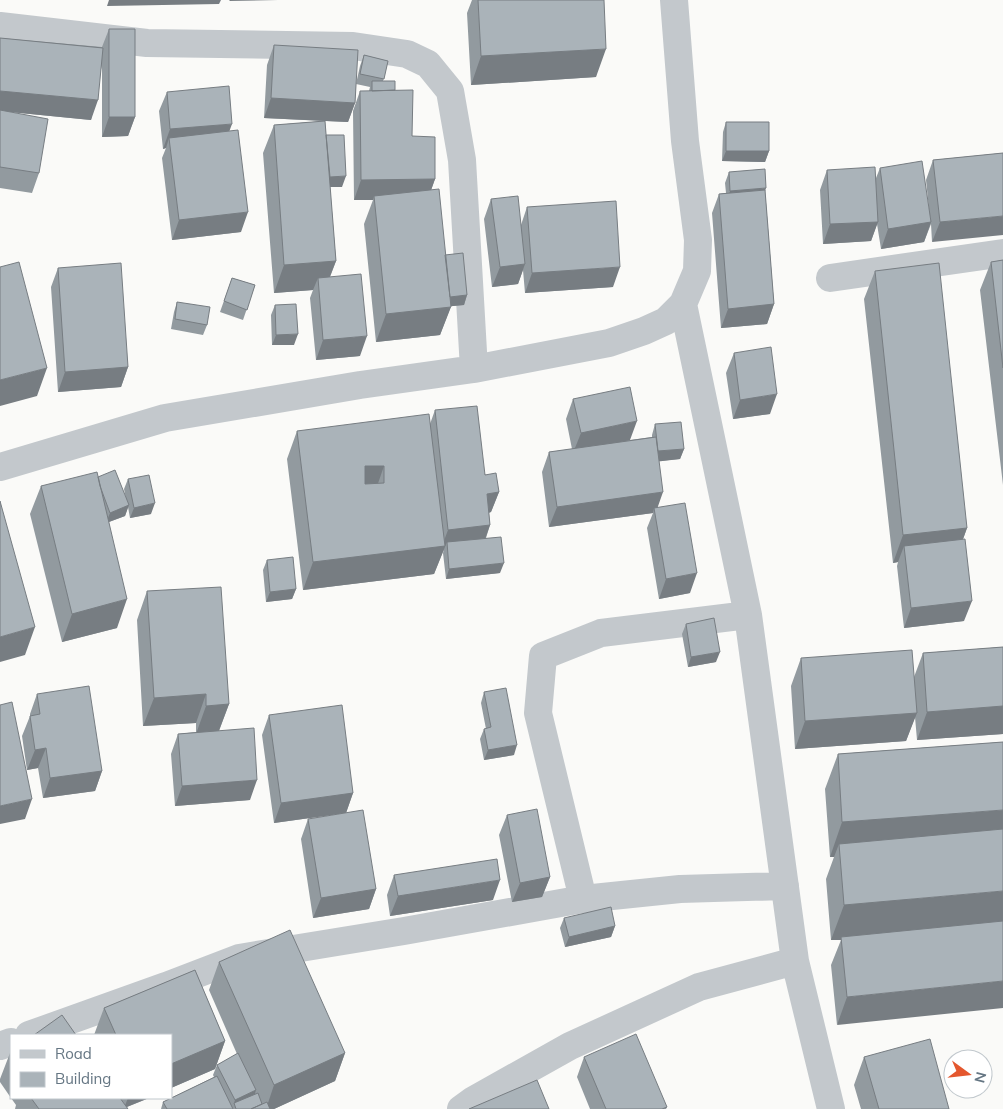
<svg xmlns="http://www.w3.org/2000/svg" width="1003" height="1109" font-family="Mulish,sans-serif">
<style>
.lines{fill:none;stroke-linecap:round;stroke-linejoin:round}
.minor{stroke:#c3c8cc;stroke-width:28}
.wall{fill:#929a9f}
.shaded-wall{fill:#777d82}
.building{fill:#aab3b9;stroke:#777d82;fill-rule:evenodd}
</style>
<rect width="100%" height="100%" fill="#fafaf8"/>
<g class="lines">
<path class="minor" d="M0,26L147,43L353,46L407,54L428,64L450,91L462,160L474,369
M830,278L1003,253
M683,304L748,615L795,961L831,1109
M0,467L165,418L360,385L474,369L609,343L644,331L666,321L683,304L697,271L698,240L685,141L674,0
M583,899L538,713L543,656L601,633L748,615
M29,1035L166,986L239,958L404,931L583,899L680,889L785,886
M0,1046L11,1042
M461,1109L472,1101L570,1046L699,987L795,961"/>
</g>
<path class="wall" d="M472,0H604L596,77L471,85L467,13Z
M109,29L135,117L128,136L102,137V65L91,120L10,112L39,173L32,193L0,188V38L102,47Z
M274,45L356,84L360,66L364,55L388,61L383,81L395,90L412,136L435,179L431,190L445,255L467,295L464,305L451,306L440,335L376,342L364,224L373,200H354L353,111L360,91H369L370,87L356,84L355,103L348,122L325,121L326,135L342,187H330L336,261L330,277L360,356L316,360L310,298L313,290L274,293L263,153L274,125L324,121L264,118L267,65Z
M167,92L229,131L241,232L172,240L162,158L166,148L163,149L159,111Z
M726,122L769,151L765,162L722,161L723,132Z
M1003,153L932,242L931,224L924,242L881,249L877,224L871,241L823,244L820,190L827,170L876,178L880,168L929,209L926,180L933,160Z
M729,172L765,190L774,304L767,324L721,328L712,213L719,194L726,193L725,183Z
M491,199L521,225L527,207L613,287L525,293L523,270L518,284L492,287L484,219Z
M1003,260V485L980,290L991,262Z
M58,268L128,367L121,387L58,392L51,287Z
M875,271L967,528L963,539L964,621L904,628L897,566L898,562L893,563L864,299Z
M232,278L255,285L243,320L220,312Z
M177,302L207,325L203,335L171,329L174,312Z
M275,305L294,345H272L271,315Z
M734,353L770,414L733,419L726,373Z
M573,399L630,440L652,437V435L655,424L684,449L680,459L659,461L657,508L690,593L659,599L647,528L653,513L549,527L542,472L549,452L572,449L566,419Z
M435,410L499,492L491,512L489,513L490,525L486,538L500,573L446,579L443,553L444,549L434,574L303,590L287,459L297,431L430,424Z
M98,477L126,499L124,489L128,479L151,514L130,518L128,507L125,516L109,522L117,628L62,642L30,514L41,486Z
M267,560L296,589L292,599L266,602L263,570Z
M147,591L229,704L219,731L250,800L175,806L171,754L178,734L196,732V723L143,726L137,620Z
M686,624L716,662L688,667L682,634Z
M1003,647V734L917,740L915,717L906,741L795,749L791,686L801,658L914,677L923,653Z
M484,692L514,755L484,760L480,739L484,729H486L481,703Z
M37,694L102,771L95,791L43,798L38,768L27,770L22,736L30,716V714Z
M269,715L353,793L346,813L274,823L262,735Z
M1003,742L837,1025L831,965L841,940H831L826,879L834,857H830L825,789L838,754Z
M507,815L550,877L542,897L512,902L499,835Z
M308,819L376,889L369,909L313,918L301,839Z
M394,875L493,900L390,916L387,895Z
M564,918L615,926L611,937L565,947L560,928Z
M219,962L345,1053L335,1081L274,1109H161L163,1102L214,1077L213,1075L217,1065L237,1054L209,990Z
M195,970L225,1041L215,1069L171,1088V1035H94L104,1008Z
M11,1051V1098L0,1082V1079L10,1053Z
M584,1057L667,1107L666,1109H590L577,1077Z
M864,1057L949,1109H861L854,1085Z
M11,1098H149L127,1107L128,1109H15L16,1105Z"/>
<path class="shaded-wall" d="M109,0H221L219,4L107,6Z
M230,0H278L229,1Z
M606,49L596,77L471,85L481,56Z
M0,91L98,100L91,120L0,111Z
M271,98L355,103L348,122L264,118Z
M109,117H135L128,136L102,137Z
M232,124L225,143L169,138L166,148L163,149L170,129Z
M726,151H769L765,162L722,161Z
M346,176L342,187H323L326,177Z
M435,179L428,199L374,196L373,200H354L361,180Z
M766,188L763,198L727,201L730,191Z
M248,212L241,232L172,240L179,220Z
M1003,216V235L932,242L940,222Z
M878,222L871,241L823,244L830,224Z
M931,222L924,242L881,249L888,229Z
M336,261L325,289L318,278L313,290L274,293L284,265Z
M525,264L518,284L492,287L500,267Z
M620,267L613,287L525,293L532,273Z
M467,295L464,305L443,307L446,297Z
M774,304L767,324L721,328L728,309Z
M451,307L440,335L376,342L386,314Z
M298,334L294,345H272L276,335Z
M367,336L360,356L316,360L323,340Z
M128,367L121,387L58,392L65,372Z
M47,368L37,396L0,406V380Z
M777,394L770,414L733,419L740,400Z
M637,421L630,440L573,453L581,433Z
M684,449L680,459L654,462L658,451Z
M365,466H384L374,495H355Z
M499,492L491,512L480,514L487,494Z
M663,492L656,512L654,508L653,513L549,527L557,507Z
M155,503L151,514L130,518L134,508Z
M129,505L125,516L106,523L110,513Z
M490,525L483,545L447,542L434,574L303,590L313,562L442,546L448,530Z
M967,528L957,556L904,546L898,562L893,563L903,535Z
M504,563L500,573L446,579L449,569Z
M697,573L690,593L659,599L666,579Z
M296,589L292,599L266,602L270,592Z
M127,599L117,628L62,642L72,614Z
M972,601L964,621L904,628L911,608Z
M35,627L25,655L0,662V637Z
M720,652L716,662L688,667L691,657Z
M206,694L196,723L143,726L154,698Z
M229,704L218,733L196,734L206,706Z
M1003,706V734L917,740L927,712Z
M917,713L906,741L795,749L805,721Z
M517,745L514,755L484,760L488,750Z
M46,748L38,768L27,770L35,750Z
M102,771L95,791L43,798L50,778Z
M257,780L250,800L175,806L182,786Z
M353,793L346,813L274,823L281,803Z
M32,799L25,819L0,824V806Z
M1003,810V844H839L834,857H830L842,822Z
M550,877L542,897L512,902L520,883Z
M500,880L493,900L390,916L398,896Z
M376,889L369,909L313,918L321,898Z
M1003,891V925L841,937V940H831L844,905Z
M615,926L611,937L565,947L569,937Z
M1003,981V1008L837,1025L847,997Z
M225,1041L215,1069L171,1088V1064Z
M345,1053L335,1081L274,1109H266L274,1085Z
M256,1090L253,1100L234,1103L232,1109L235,1100Z
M128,1098H149L124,1108Z"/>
<path class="building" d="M478,0H604L606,49L481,56Z
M109,29H135V117H109Z
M0,38L103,48L98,100L0,91Z
M274,45L358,50L355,103L271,98Z
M364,55L388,61L384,79L360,74Z
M372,81H395V90L372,91Z
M229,86L232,124L170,129L167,92Z
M413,90L412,136L435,137V179L361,180L360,91Z
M0,110L48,119L39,173L0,167Z
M325,121L336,261L284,265L274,125Z
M726,122H769V151H726Z
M238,130L248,212L179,220L169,138Z
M326,135H344L346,176L330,177Z
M1003,153V216L940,222L933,160Z
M922,161L931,222L888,229L880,168Z
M875,167L878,222L830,224L827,170Z
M765,169L766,188L730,191L729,172Z
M439,189L451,307L386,314L374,196Z
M765,190L774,304L728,309L719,194Z
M518,196L525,264L500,267L491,199Z
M616,201L620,267L532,273L527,207Z
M463,253L467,295L450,297L445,255Z
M1003,260V368L991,262Z
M19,262L47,368L0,380V267Z
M121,263L128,367L65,372L58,268Z
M939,263L967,528L903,535L875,271Z
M361,274L367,336L323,340L318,278Z
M232,278L255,285L247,310L224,301Z
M177,302L210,307L207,325L175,319Z
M296,304L298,334L276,335L275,305Z
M771,347L777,394L740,400L734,353Z
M630,387L637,421L581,433L573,399Z
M477,406L485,475L496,473L499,492L487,494L490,525L448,530L435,410Z
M429,414L445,546L313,562L297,431ZM365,466H384V483L365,484Z
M681,422L684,449L658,451L655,424Z
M656,437L663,492L557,507L549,452Z
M115,470L129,505L110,513L100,486L98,477Z
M97,472L127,599L72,614L41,486Z
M149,475L155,503L134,508L128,479Z
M0,501L35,627L0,637Z
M685,503L697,573L666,579L654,508Z
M501,537L504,563L449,569L447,542Z
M965,539L972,601L911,608L904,546Z
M293,557L296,589L270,592L267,560Z
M221,587L229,704L206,706V694L154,698L147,591Z
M714,618L720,652L691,657L686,624Z
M1003,647V706L927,712L923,653Z
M912,650L917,713L805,721L801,658Z
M89,686L102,771L50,778L46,748L35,750L30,716L40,714L37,694Z
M506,688L517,745L488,750L484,729L491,727L484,692Z
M12,702L32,799L0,806V705Z
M342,705L353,793L281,803L269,715Z
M254,728L257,780L182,786L178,734Z
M1003,742V810L842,822L838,754Z
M537,809L550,877L520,883L507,815Z
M363,810L376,889L321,898L308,819Z
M1003,829V891L844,905L839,844Z
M497,859L500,880L398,896L394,875Z
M611,907L615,926L569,937L564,918Z
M1003,921V981L847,997L841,937Z
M290,930L345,1053L274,1085L219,962Z
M195,970L225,1041L171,1064V1035H116L104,1008Z
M62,1015L76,1035H34Z
M636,1034L667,1107L662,1109H606L584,1057Z
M930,1039L949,1109H879L864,1057Z
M238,1053L256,1090L235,1100L217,1065Z
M217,1076L233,1109H167L163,1102Z
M537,1080L549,1109H469Z
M258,1093L262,1104L251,1109H236L234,1103Z
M31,1098H120L128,1109H39Z
M267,1102L270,1109H251Z"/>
<rect x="10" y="1034" width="162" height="65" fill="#ffffff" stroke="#c1c8cd"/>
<rect x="20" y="1050" width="25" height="8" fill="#c3c8cc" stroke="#c1c8cd"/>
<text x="55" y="1059" font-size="15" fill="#657683">Road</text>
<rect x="20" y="1072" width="25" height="15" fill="#aab3b9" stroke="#c1c8cd"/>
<text x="55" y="1084" font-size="15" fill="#657683">Building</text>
<g transform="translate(968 1074) rotate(105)"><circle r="24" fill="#ffffff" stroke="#c1c8cd"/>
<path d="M0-4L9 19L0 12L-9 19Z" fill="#e4572e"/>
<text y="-8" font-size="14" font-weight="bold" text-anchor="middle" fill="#657683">N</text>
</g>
</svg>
